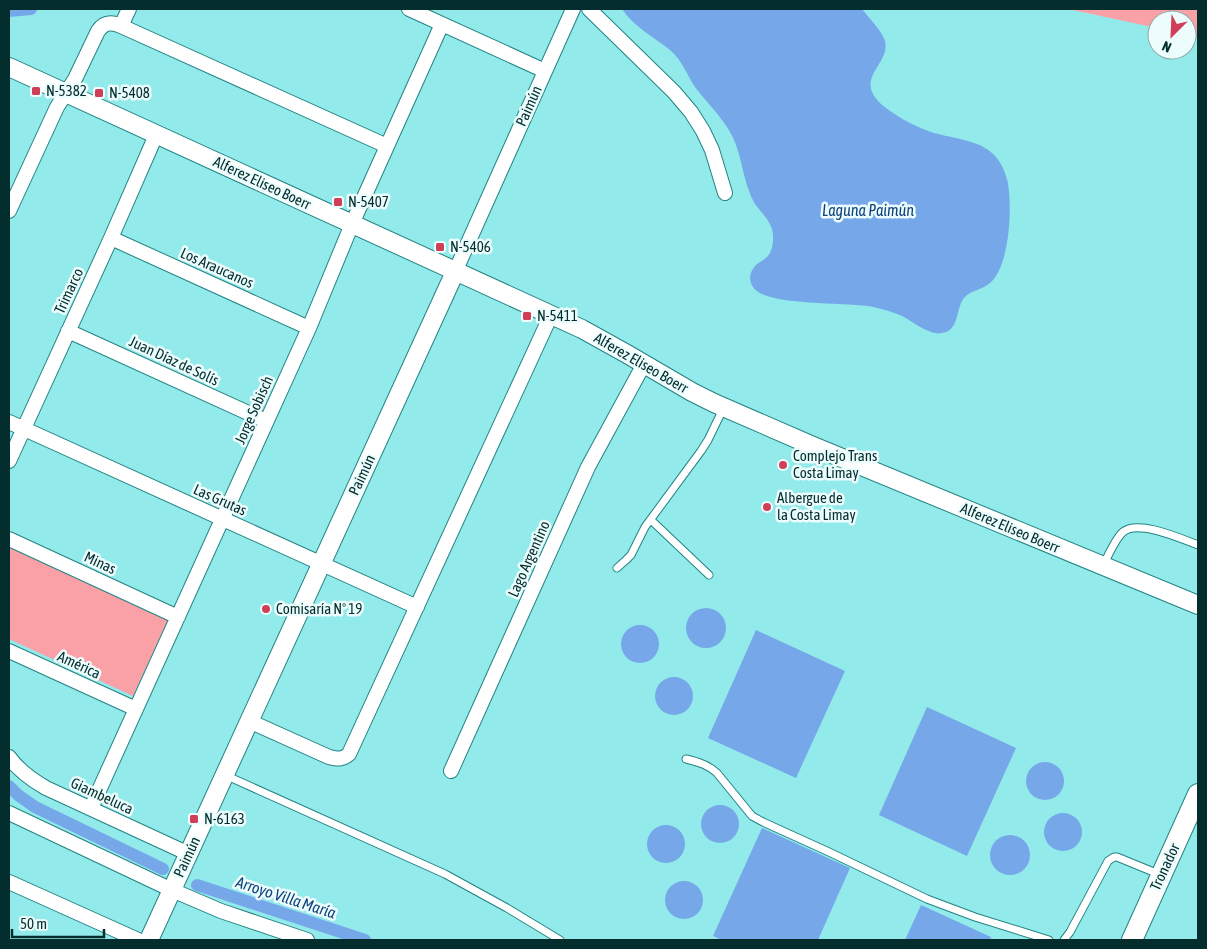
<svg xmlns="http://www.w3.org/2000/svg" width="1207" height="949" font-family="'Asap Condensed',sans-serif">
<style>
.green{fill:#faa1a7}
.water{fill:#76a8e9}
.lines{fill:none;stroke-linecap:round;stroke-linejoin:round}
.canal{stroke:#76a8e9;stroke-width:12}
.service-casing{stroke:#228383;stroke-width:9}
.minor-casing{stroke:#228383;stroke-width:16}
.tertiary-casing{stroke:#228383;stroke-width:20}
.secondary-casing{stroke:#228383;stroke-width:22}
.service{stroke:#fff;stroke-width:7}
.minor{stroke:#fff;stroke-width:14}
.tertiary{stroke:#fff;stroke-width:18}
.secondary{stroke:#fff;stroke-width:20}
.poi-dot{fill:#d03f57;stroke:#edfdfd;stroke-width:2}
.labels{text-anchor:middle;stroke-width:5;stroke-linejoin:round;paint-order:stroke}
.poi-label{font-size:15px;fill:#042d2d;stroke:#edfdfd;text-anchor:start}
.street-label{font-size:15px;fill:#042d2d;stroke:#edfdfd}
.water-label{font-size:16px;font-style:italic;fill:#10427c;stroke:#edfdfd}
</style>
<rect width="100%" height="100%" fill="#92eaea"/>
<path class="green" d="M1068,9H1198V38L1187,35V20H1157V28Z
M9,547L168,620L133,696L9,639Z"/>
<path class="water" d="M622,9H862C869,18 882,31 885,41C891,64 853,78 881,104C894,115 912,125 928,131C960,142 996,137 1007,179C1013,203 1010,267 990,283C982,290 971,290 964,298C955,310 960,330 942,333C930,336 912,321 902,316C893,312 883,309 873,307C847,302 775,306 757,291C748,284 748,273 756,265C759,262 764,260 767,257C772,252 773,244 773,238C774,224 763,215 755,204C745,187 743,166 737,148C730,124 710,107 695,87C687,75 682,60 670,50C654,37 634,27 622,9Z
M686 628a20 20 0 1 1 40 0a20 20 0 1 1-40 0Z
M621 644a19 19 0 1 1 38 0a19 19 0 1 1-38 0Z
M756,630L845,671L796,778L708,738Z
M655 696a19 19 0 1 1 38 0a19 19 0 1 1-38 0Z
M927,707L1016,748L967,856L879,815Z
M1026 781a19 19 0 1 1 38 0a19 19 0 1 1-38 0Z
M701 824a19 19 0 1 1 38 0a19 19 0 1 1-38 0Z
M1044 832a19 19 0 1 1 38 0a19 19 0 1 1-38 0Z
M647 844a19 19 0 1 1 38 0a19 19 0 1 1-38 0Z
M762,828L850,868L818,940H722L713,936Z
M990 855a20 20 0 1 1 40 0a20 20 0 1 1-40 0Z
M665 900a19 19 0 1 1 38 0a19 19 0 1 1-38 0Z
M921,905L991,937L990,940H905Z"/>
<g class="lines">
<path class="canal" d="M9,11L31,9
M9,786L18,795L35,807L163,869
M197,885L365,940"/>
<g class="service-casing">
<path id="service" d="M651,520L709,575
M1103,566C1108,556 1115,539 1123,532C1138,519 1182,539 1198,545
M617,568L626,560L631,555L645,527L701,451L708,440L724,407
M686,759C699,762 708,765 717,773L752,816L763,822L829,852L927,899L975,917L1049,940
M225,775L445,874L507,908L560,940
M1064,940L1070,932L1108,861L1114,857H1117L1161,875"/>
</g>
<g class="minor-casing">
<path id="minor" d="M409,9L545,71
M589,9L674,92L691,112L703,131L712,150L725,193
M121,26L129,9
M9,211L57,107L75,79L98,31C104,22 112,22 121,26L387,146
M111,238L309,328
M455,272L573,9
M68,331L266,421
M9,422L417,607
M9,461L111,238L156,135
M9,539L178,617
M9,651L136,709
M249,721L329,757C338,759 342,760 349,754L551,315
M9,757C19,771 32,780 46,788L189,854
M451,771L588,467L644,364
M91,808L309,328L352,224L442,24
M9,813L172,890L221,911L307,940
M9,882L138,940"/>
</g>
<g class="tertiary-casing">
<path id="tertiary" d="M9,67L582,329L627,354L692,392L714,403L813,446L1198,605
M149,940L455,272"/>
</g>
<g class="secondary-casing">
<path id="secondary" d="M1132,940L1198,794"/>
</g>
<use href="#service" class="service"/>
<use href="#minor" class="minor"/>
<use href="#tertiary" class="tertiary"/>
<use href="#secondary" class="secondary"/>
</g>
<g class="poi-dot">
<rect x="31" y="86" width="10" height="10" rx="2.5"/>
<rect x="94" y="88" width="10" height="10" rx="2.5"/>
<rect x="333" y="197" width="10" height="10" rx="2.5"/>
<rect x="435" y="242" width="10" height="10" rx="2.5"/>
<rect x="522" y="311" width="10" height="10" rx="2.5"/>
<circle cx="783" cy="465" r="5"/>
<circle cx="767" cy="507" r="5"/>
<circle cx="266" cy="609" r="5"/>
<rect x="189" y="814" width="10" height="10" rx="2.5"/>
</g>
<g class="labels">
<g class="poi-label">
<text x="46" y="96">N-5382</text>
<text x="109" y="98">N-5408</text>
<text x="348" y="207">N-5407</text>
<text x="450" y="252">N-5406</text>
<text x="537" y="321">N-5411</text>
<text x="793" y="461">Complejo Trans<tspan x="793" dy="17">Costa Limay</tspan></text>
<text x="777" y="503">Albergue de<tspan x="777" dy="17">la Costa Limay</tspan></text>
<text x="276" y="614">Comisaría N° 19</text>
<text x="204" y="824">N-6163</text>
</g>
<g class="street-label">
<text transform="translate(529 106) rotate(-66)" y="5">Paimún</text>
<text transform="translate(262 183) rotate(25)" y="5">Alferez Eliseo Boerr</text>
<text transform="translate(217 268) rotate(24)" y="5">Los Araucanos</text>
<text transform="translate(69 291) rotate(-65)" y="5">Trimarco</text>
<text transform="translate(174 361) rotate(25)" y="5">Juan Díaz de Solís</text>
<text transform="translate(641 363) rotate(30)" y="5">Alferez Eliseo Boerr</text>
<text transform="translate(254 410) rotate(-66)" y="5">Jorge Sobisch</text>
<text transform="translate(362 475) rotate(-65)" y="5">Paimún</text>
<text transform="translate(220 500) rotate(24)" y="5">Las Grutas</text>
<text transform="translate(1010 528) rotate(23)" y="5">Alferez Eliseo Boerr</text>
<text transform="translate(529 559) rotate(-66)" y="5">Lago Argentino</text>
<text transform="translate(100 563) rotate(25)" y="5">Minas</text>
<text transform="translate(79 665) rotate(25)" y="5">América</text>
<text transform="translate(102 796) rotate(25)" y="5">Giambeluca</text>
<text transform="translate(187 857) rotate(-65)" y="5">Paimún</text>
<text transform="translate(1165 867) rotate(-65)" y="5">Tronador</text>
</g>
<g class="water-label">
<text x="868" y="216">Laguna Paimún</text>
<text transform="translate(286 897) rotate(18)" y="6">Arroyo Villa María</text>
</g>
</g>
<rect width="1207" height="949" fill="none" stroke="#042d2d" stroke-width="20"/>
<g transform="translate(1172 35) rotate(204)"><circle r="24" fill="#edfdfd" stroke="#90aaaa"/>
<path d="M0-4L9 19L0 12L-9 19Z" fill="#d03f57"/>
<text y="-8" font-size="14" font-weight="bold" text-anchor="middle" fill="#042d2d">N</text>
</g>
<path d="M12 929v8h92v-8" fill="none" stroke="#042d2d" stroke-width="2.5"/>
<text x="20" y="929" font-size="15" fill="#042d2d" stroke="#edfdfd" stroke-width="4" paint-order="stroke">50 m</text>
</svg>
